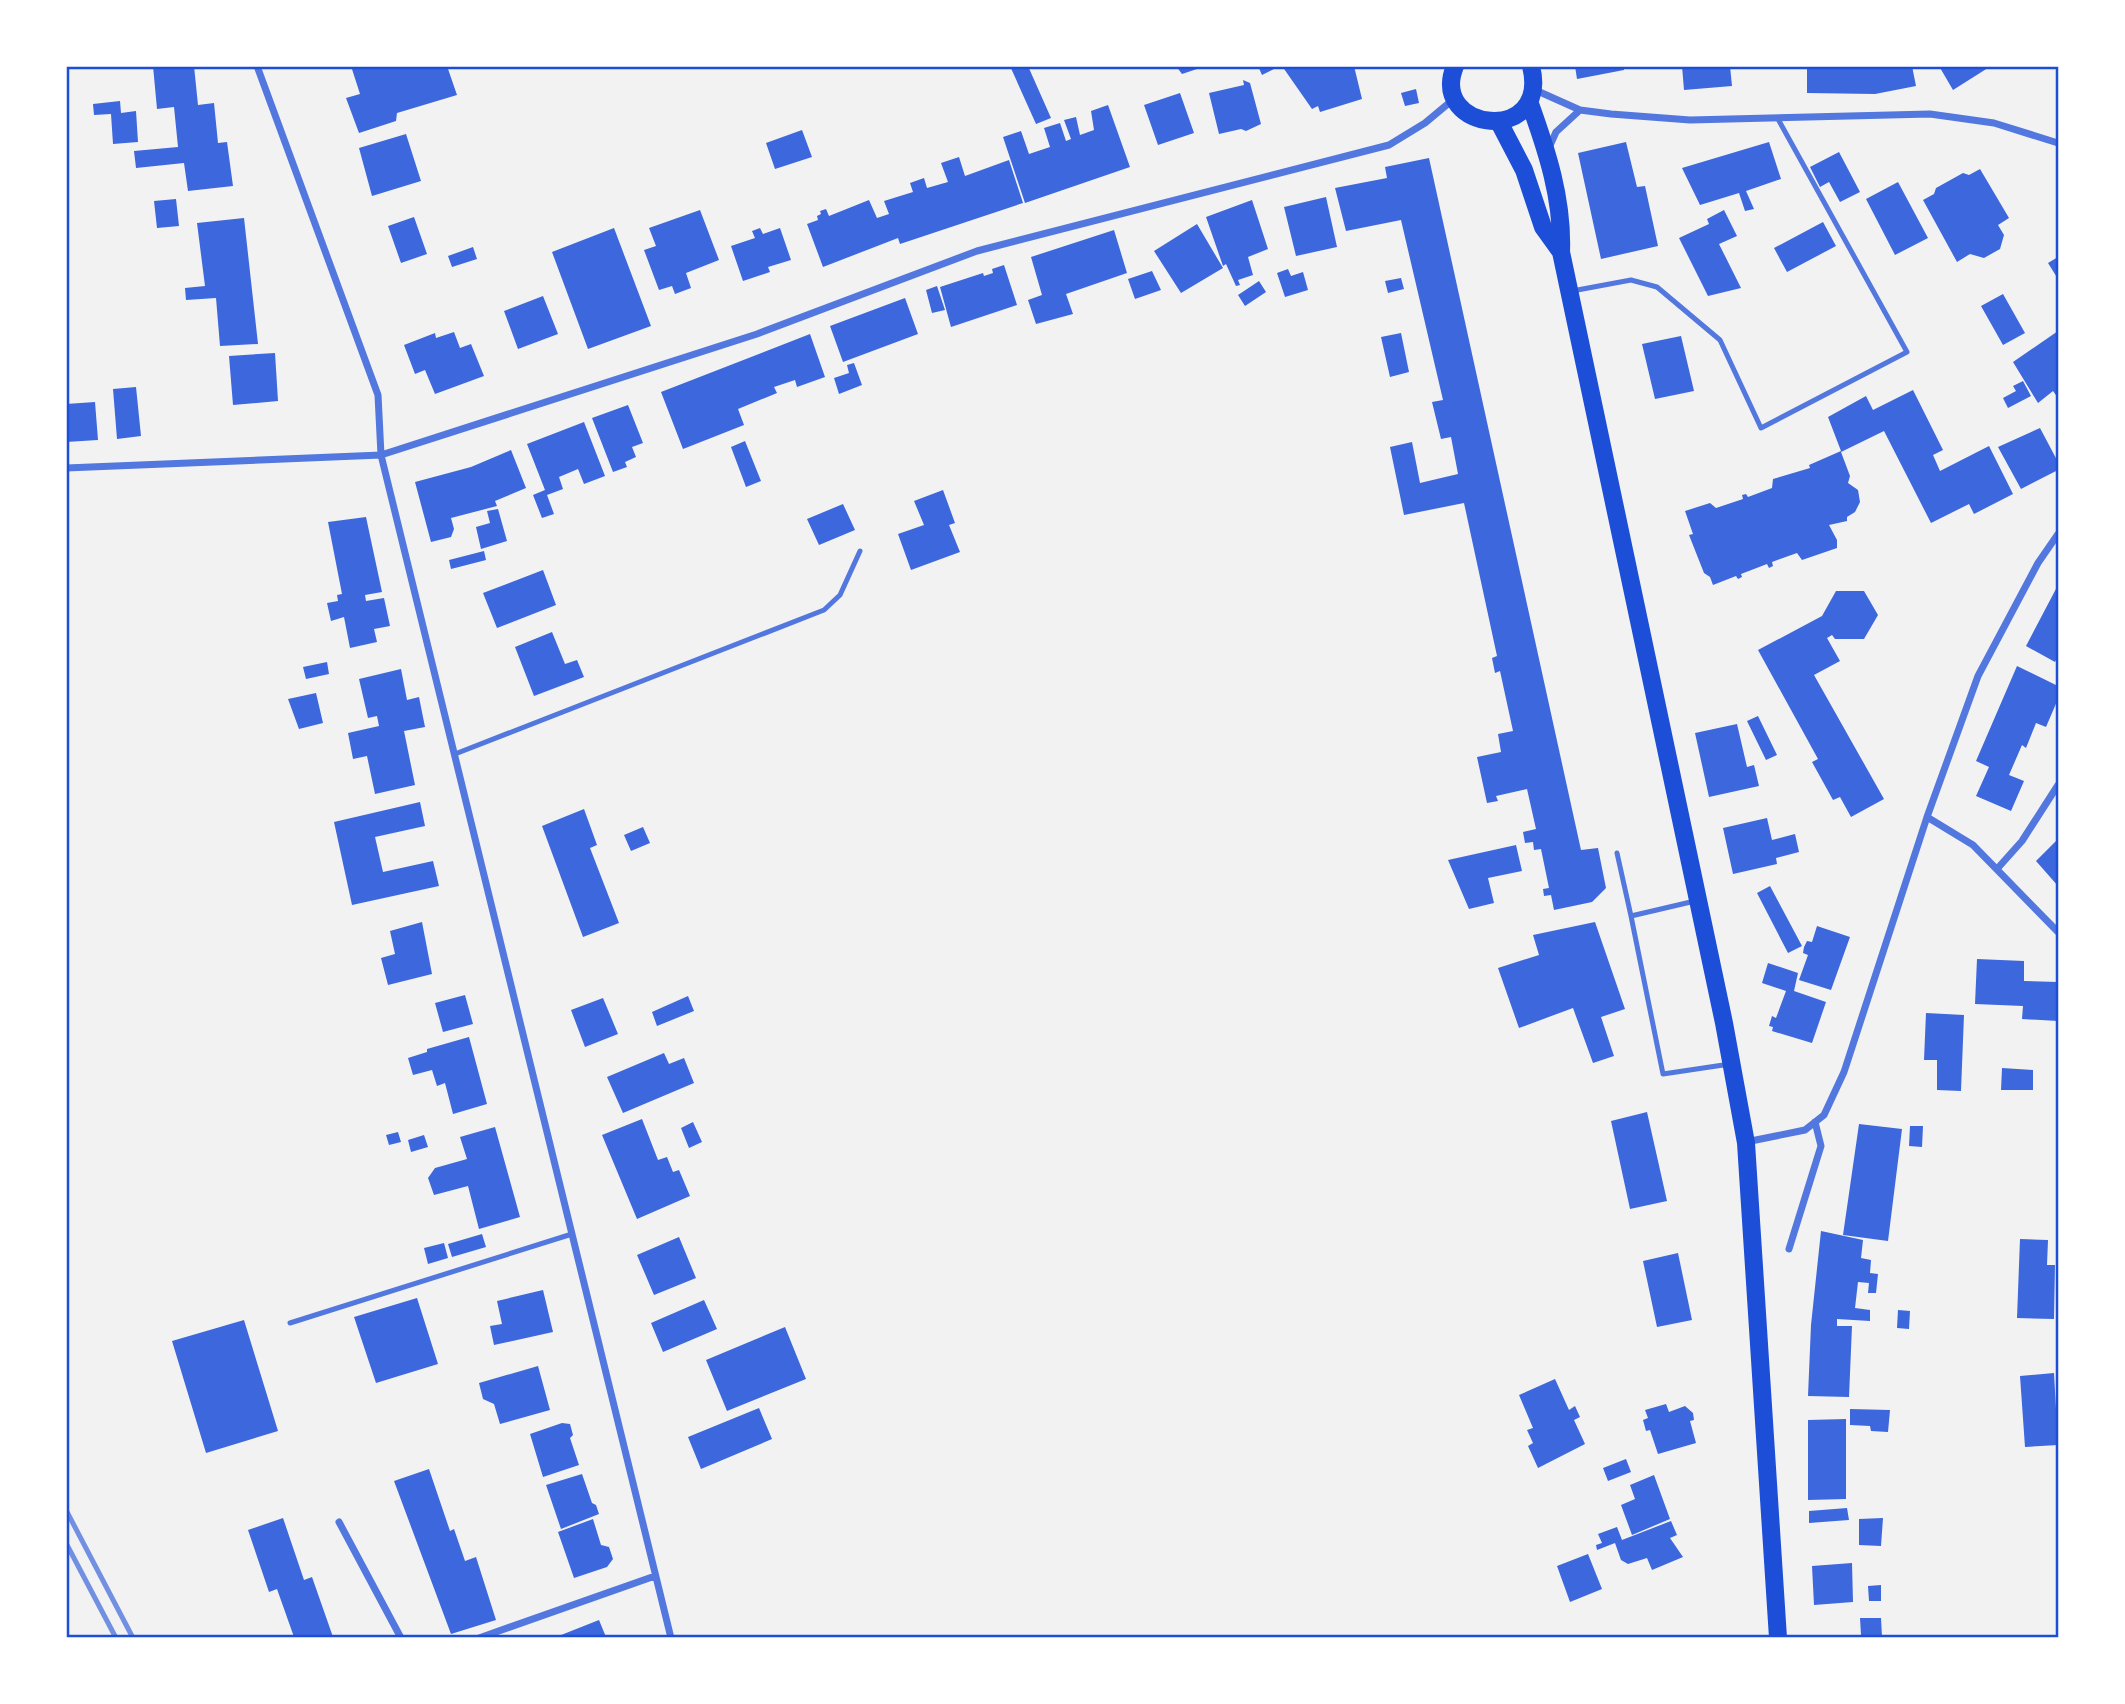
<svg xmlns="http://www.w3.org/2000/svg" width="2125" height="1704" font-family="Quicksand,sans-serif">
<style>
.building{fill:#3d67dc}
.lines{fill:none;stroke-linecap:round;stroke-linejoin:round}
.service{stroke:#5277de;stroke-width:5}
.minor{stroke:#5277de;stroke-width:7}
.primary{stroke:#1d4ed8;stroke-width:18}
.rail{stroke:#7290e2;stroke-width:5}
.neatline{fill:none;stroke:#1d4ed8;stroke-width:2.5}
</style>
<rect width="100%" height="100%" fill="#f2f2f2"/>
<path class="building" d="M153,66H194L198,105L214,103L218,143L227,142L233,186L188,191L184,163L136,168L134,151L178,147L174,107L157,109Z
M351,66H447L457,95L397,113L396,121L359,133L346,98L360,94Z
M1010,66H1028L1051,118L1036,124Z
M1176,66H1203V67L1182,74Z
M1258,66H1280L1262,75Z
M1282,66H1354L1362,99L1320,112L1318,106L1312,109Z
M1575,66H1624V70L1577,79Z
M1682,66H1730L1732,86L1684,90Z
M1807,66H1912L1916,86L1875,94L1807,93Z
M1939,66H1991L1953,90Z
M1243,80L1250,83L1261,124L1246,131L1241,129L1219,134L1209,93L1244,85Z
M1416,89L1419,103L1405,106L1401,93Z
M1180,93L1194,133L1158,145L1144,105Z
M120,101L121,113L136,111L138,142L113,144L111,114L94,115L93,104Z
M1108,105L1130,167L1025,203L1003,137L1021,131L1029,154L1050,147L1044,128L1060,123L1066,141L1071,139L1064,120L1076,117L1080,135L1094,130L1091,111Z
M802,130L812,157L775,169L766,143Z
M406,134L421,181L372,196L359,148Z
M1626,142L1637,187L1645,186L1658,246L1601,259L1578,153Z
M1769,142L1781,179L1746,191L1754,209L1745,211L1739,193L1700,205L1682,168Z
M1839,152L1860,192L1840,202L1829,182L1820,187L1810,167Z
M959,157L965,176L1009,160L1023,203L900,244L898,238L823,267L807,224L818,220L817,216L821,214L820,211L826,209L829,216L869,200L877,218L889,214L884,201L913,192L910,183L924,178L927,188L948,182L941,163Z
M1429,158L1581,850L1598,848L1606,888L1592,902L1554,910L1551,895L1544,896L1543,889L1549,888L1541,849L1534,850L1533,842L1525,843L1523,832L1536,829L1527,789L1496,796L1498,801L1487,803L1477,757L1501,752L1498,734L1513,731L1500,671L1495,673L1492,658L1497,656L1464,503L1404,515L1390,447L1412,442L1420,483L1458,474L1451,437L1441,439L1432,402L1443,400L1401,220L1346,231L1335,188L1387,178L1385,167Z
M1980,169L2009,218L1998,225L2004,235L2000,249L1984,258L1970,254L1957,262L1923,200L1934,194L1936,188L1963,173L1969,175Z
M1898,182L1928,238L1895,255L1866,199Z
M1326,197L1337,247L1296,256L1284,207Z
M176,199L179,226L157,228L154,201Z
M1252,200L1268,249L1248,257L1253,275L1238,280L1240,285L1236,286L1226,264L1223,266L1206,217Z
M700,210L719,260L686,273L691,288L675,294L672,286L659,290L644,250L656,246L649,228Z
M1724,210L1737,236L1719,244L1741,288L1708,296L1679,238L1709,224L1707,219Z
M414,217L427,254L401,263L388,226Z
M244,218L258,344L220,346L216,298L186,300L185,288L205,286L197,223Z
M1823,222L1836,246L1787,272L1774,248Z
M1197,224L1223,268L1181,293L1154,251Z
M614,228L651,326L588,349L552,252Z
M760,228L763,234L780,228L791,260L768,267L770,272L743,281L731,246L755,238L752,231Z
M1114,230L1127,273L1066,294L1073,314L1036,324L1028,300L1042,295L1031,257Z
M473,247L477,259L452,267L448,256Z
M2058,257V279L2048,263Z
M1004,265L1017,305L951,327L940,287L983,273L984,276L993,273L992,269Z
M1288,269L1291,276L1303,272L1308,290L1285,297L1277,273Z
M1152,271L1161,290L1135,299L1128,279Z
M1401,278L1404,289L1388,293L1385,281Z
M1259,281L1266,292L1245,306L1238,295Z
M937,286L945,310L932,313L926,290Z
M2003,294L2025,333L2003,345L1981,306Z
M543,296L558,334L518,349L504,311Z
M905,298L918,334L843,362L830,326Z
M2058,331V398L2053,391L2038,403L2013,362Z
M454,332L460,348L471,344L484,376L435,394L425,370L415,374L404,345L435,333L436,338Z
M1401,333L1409,372L1390,377L1381,337Z
M810,334L825,377L797,387L795,380L774,387L777,393L738,409L744,425L683,449L661,392Z
M1681,336L1694,391L1655,399L1642,344Z
M275,353L278,401L233,405L229,356Z
M854,363L862,385L839,394L834,378L849,373L847,365Z
M2023,381L2031,396L2008,408L2003,398L2016,391L2013,386Z
M136,387L141,436L117,439L113,389Z
M1913,390L1943,450L1933,455L1940,471L1989,446L2013,494L1974,514L1969,504L1931,523L1884,431L1841,452L1850,476L1848,483L1858,490L1860,502L1855,512L1847,517V521L1829,525L1837,540V548L1802,560L1797,553L1772,562L1773,566L1769,568L1767,564L1741,574L1742,577L1738,579L1736,576L1713,585L1710,577L1704,573L1689,535L1693,534L1685,511L1710,503L1716,508L1743,499L1742,495L1746,494L1748,497L1772,488L1773,479L1810,468L1809,465L1841,451L1828,417L1866,396L1873,410Z
M95,402L98,440L66,442V404Z
M628,405L643,443L632,447L636,457L625,462L627,467L613,472L592,418Z
M584,422L605,476L584,484L578,469L559,477L563,489L547,495L554,514L542,518L533,495L545,490L527,444Z
M2040,428L2058,462V470L2021,489L1998,447Z
M745,441L761,481L746,487L731,447Z
M511,450L526,488L495,501L497,506L451,518L454,529L451,537L431,542L415,482L471,467Z
M943,490L955,523L949,525L960,552L911,570L898,534L924,525L914,501Z
M843,504L855,530L819,545L807,519Z
M498,509L507,541L481,549L476,527L490,523L487,511Z
M366,517L382,592L365,595L366,601L384,598L390,626L374,629L377,642L350,648L344,617L331,621L327,603L338,601L337,595L342,594L328,522Z
M484,551L486,560L451,569L449,560Z
M543,570L556,605L497,628L483,593Z
M2058,585V656L2055,662L2026,646Z
M1836,591H1864L1878,615L1864,639H1835L1832,635L1827,638L1840,661L1814,675L1884,799L1851,817L1840,797L1833,800L1812,762L1818,759L1758,650L1822,616Z
M552,632L565,664L577,660L584,677L534,696L515,647Z
M327,662L329,674L306,679L303,667Z
M2017,666L2058,686V699L2046,727L2036,723L2026,748L2022,745L2009,775L2024,781L2011,811L1976,796L1989,767L1976,761Z
M401,669L407,700L419,697L425,727L404,731L415,785L375,794L367,756L353,759L348,733L379,726L377,716L368,718L359,679Z
M316,693L323,723L299,729L288,699Z
M1758,716L1777,755L1766,760L1747,721Z
M1737,724L1747,767L1754,765L1759,786L1709,797L1695,733Z
M420,802L425,826L375,837L383,872L433,861L439,886L352,905L334,822Z
M584,809L597,845L590,848L619,923L583,937L542,826Z
M1767,818L1772,840L1795,834L1799,852L1776,858L1777,864L1733,874L1723,828Z
M643,827L650,843L631,851L624,835Z
M2058,839V886L2036,861Z
M1516,845L1522,871L1488,878L1494,903L1469,909L1448,860Z
M1770,886L1802,946L1788,953L1757,893Z
M422,922L432,974L388,985L381,958L395,954L390,931Z
M1595,922L1625,1009L1601,1017L1614,1056L1593,1063L1573,1008L1519,1028L1498,968L1539,955L1533,935Z
M1817,926L1850,937L1831,990L1799,980L1808,955L1803,953L1804,947L1807,941L1812,942Z
M1977,959L2024,961V981L2058,982V1021L2022,1019L2023,1006L1975,1004Z
M1768,963L1798,973L1794,991L1826,1002L1812,1043L1772,1031L1773,1027L1769,1026L1772,1016L1776,1018L1786,991L1762,983Z
M465,995L473,1024L443,1032L435,1003Z
M688,996L694,1011L657,1026L652,1012Z
M603,998L618,1034L585,1047L571,1010Z
M1926,1013L1964,1015L1961,1091L1937,1090V1060H1924Z
M469,1037L487,1104L453,1114L445,1083L437,1086L432,1070L413,1075L408,1058L427,1052V1049Z
M664,1053L669,1064L684,1058L694,1083L623,1113L607,1077Z
M2002,1068L2033,1070V1090H2001Z
M1647,1112L1667,1201L1630,1209L1611,1121Z
M642,1119L658,1160L667,1157L673,1172L679,1170L690,1196L637,1219L602,1135Z
M693,1122L702,1142L689,1148L681,1128Z
M1859,1124L1902,1129L1888,1241L1843,1235Z
M1910,1126H1923L1922,1147L1909,1146Z
M495,1127L520,1217L479,1229L468,1186L434,1195L428,1178L435,1168L467,1159L460,1137Z
M398,1132L401,1142L389,1145L386,1135Z
M424,1135L428,1147L411,1152L408,1140Z
M1821,1231L1863,1240L1861,1258L1871,1260L1870,1273L1878,1274L1876,1293H1868L1869,1283L1858,1282L1855,1308L1870,1310V1321L1837,1319V1326H1852L1849,1397L1808,1396L1811,1325Z
M482,1234L486,1247L452,1257L448,1244Z
M679,1237L696,1278L654,1295L637,1255Z
M2020,1239L2048,1240L2047,1265H2055L2054,1319L2017,1318Z
M444,1243L448,1258L428,1264L424,1248Z
M1678,1253L1692,1320L1657,1327L1643,1261Z
M543,1290L553,1332L494,1345L490,1326L502,1324L497,1301Z
M417,1298L438,1364L376,1383L354,1317Z
M704,1300L717,1329L663,1352L651,1323Z
M1898,1310L1910,1311L1909,1329L1897,1328Z
M244,1320L278,1431L206,1453L172,1341Z
M785,1327L806,1379L727,1411L706,1360Z
M538,1366L550,1410L500,1424L494,1404L483,1399L479,1383Z
M2054,1373L2058,1445L2025,1447L2020,1376Z
M1555,1379L1569,1410L1575,1406L1580,1417L1574,1420L1585,1444L1538,1468L1528,1446L1533,1443L1527,1430L1533,1428L1519,1395Z
M1666,1404L1669,1412L1685,1406L1693,1413L1694,1420L1690,1421L1696,1443L1658,1454L1650,1430L1646,1431L1643,1420L1648,1418L1645,1410Z
M759,1408L772,1439L701,1469L688,1437Z
M1850,1409L1890,1410L1888,1432L1871,1431L1870,1426L1850,1425Z
M1846,1419V1499L1808,1500V1420Z
M562,1423L570,1424L573,1435L570,1438L579,1465L543,1477L530,1434Z
M1626,1459L1631,1472L1608,1481L1603,1468Z
M429,1469L450,1531L454,1529L465,1561L476,1557L496,1620L451,1634L394,1481Z
M582,1474L592,1503L596,1505L599,1514L561,1529L546,1485Z
M1654,1475L1670,1519L1632,1535L1621,1505L1635,1499L1630,1485Z
M1847,1508L1849,1520L1809,1523V1511Z
M283,1518L304,1580L312,1577L333,1637H294L277,1589L269,1592L248,1530Z
M1883,1518L1881,1546L1859,1545V1519Z
M593,1519L601,1545L609,1547L613,1559L607,1567L574,1578L558,1532Z
M1671,1521L1677,1535L1670,1538L1683,1557L1652,1570L1647,1558L1628,1564L1621,1560L1615,1543L1597,1550L1596,1545L1602,1543L1598,1534L1617,1527L1622,1540Z
M1588,1554L1602,1589L1570,1602L1557,1566Z
M1852,1563L1853,1602L1814,1605L1812,1566Z
M1881,1585V1601H1869L1868,1586Z
M1860,1618H1881L1882,1637L1861,1635Z
M599,1620L606,1637H556Z"/>
<g class="lines">
<path class="service" d="M1572,291L1631,280L1657,287L1720,340L1761,428L1907,352L1778,119
M455,754L824,610L840,595L860,551
M1617,853L1631,916L1695,901
M1631,916L1663,1074L1730,1064
M290,1323L572,1234"/>
<path class="minor" d="M257,66L378,395L381,455L671,1638
M1533,89L1580,110L1611,114L1690,120L1930,114L1994,123L2058,143
M1548,150L1556,132L1580,110
M66,468L381,455L757,334L977,251L1389,145L1425,123L1455,98
M1927,817L1973,845L2058,932
M1997,869L2022,841L2058,785
M1746,1142L1805,1130L1824,1115L1844,1072L1927,817L1978,676L2038,563L2058,534
M1789,1249L1821,1146L1815,1122
M339,1522L401,1638
M479,1638L655,1576"/>
<path class="primary" d="M1455,66C1428,132 1551,146 1531,66
M1529,101C1547,151 1563,199 1561,252L1724,1023L1746,1143L1778,1638
M1499,122L1524,170L1543,227L1561,252"/>
<path class="rail" d="M66,1510L133,1638
M66,1543L116,1638"/>
</g>
<rect width="2125" height="1704" fill="none" stroke="#ffffff" stroke-width="136"/>
<rect x="68" y="68" width="1989" height="1568" class="neatline"/>
</svg>
